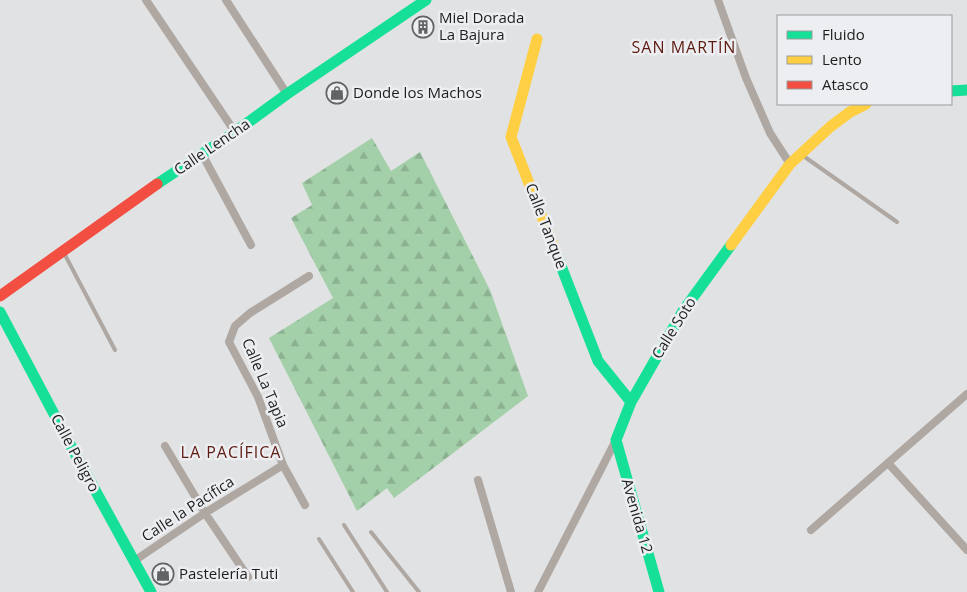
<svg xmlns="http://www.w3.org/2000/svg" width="967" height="592" font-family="'Open Sans',sans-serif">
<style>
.forest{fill:url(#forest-firs)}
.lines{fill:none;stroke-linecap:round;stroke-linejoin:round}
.lane{stroke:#afa7a2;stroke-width:4}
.street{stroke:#afa7a2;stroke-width:8}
.fast{stroke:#16e098;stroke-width:11}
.slow{stroke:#ffcf43;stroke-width:11}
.jam{stroke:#f24e42;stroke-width:11}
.labels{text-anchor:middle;stroke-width:5;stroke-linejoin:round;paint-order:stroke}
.poi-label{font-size:15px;fill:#1d1e1f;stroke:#edeef1;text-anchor:start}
.street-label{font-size:15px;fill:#1d1e1f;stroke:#edeef1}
.neighbourhood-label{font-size:16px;letter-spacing:1px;fill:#5d1a0f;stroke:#edeef1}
</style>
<defs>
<pattern id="forest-firs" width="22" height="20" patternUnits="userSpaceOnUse" patternTransform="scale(1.25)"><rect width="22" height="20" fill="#a3cfa9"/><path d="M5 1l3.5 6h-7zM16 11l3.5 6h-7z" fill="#8cb191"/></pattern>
</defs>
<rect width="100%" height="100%" fill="#e1e2e3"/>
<path class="forest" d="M372,138L391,171L420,152L490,290L528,396L394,498L387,488L357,511L269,338L333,298L291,218L312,205L302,183Z"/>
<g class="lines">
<path class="lane" d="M802,155L897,222
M64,253L115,350
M344,525L387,592
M371,532L419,592
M319,539L353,592"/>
<path class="street" d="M146,0L235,132
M226,0L287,94
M718,0L746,78L770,133L790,164
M202,154L251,245
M165,446L205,513L248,577
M888,463L967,550
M478,480L511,592
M305,505L283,465L258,397L229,342L235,326L250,313L309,276
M811,530L967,394
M134,561L205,513L283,465
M538,592L616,440"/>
<path class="fast" d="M951,91L967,90
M157,184L235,132L287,94L426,0
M556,253L598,361L631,402
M0,312L72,448L151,592
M659,592L616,440L631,402L683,311L731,245"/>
<path class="slow" d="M537,39L511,137L556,253
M731,245L790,164L830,127L850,112L866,104"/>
<path class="jam" d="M0,296L157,184"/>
</g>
<defs>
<g id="building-ring" transform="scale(1.125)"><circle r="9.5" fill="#edeef1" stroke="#626364" stroke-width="1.5"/><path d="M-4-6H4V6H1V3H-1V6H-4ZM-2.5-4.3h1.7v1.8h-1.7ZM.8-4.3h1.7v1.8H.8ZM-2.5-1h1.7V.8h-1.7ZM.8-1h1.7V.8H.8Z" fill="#626364"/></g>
<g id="shop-ring" transform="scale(1.125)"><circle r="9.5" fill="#edeef1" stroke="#626364" stroke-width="1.5"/><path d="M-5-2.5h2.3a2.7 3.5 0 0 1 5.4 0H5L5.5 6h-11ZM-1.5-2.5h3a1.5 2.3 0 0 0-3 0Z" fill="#626364"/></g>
</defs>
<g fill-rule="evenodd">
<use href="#building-ring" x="423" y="27"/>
<use href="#shop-ring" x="337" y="93"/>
<use href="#shop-ring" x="163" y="574"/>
</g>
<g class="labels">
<g class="poi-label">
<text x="439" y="23">Miel Dorada<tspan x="439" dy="17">La Bajura</tspan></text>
<text x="353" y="98">Donde los Machos</text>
<text x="179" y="579">Pastelería Tuti</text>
</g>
<g class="street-label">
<text transform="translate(212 147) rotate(-34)" y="5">Calle Lencha</text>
<text transform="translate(546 226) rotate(69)" y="5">Calle Tanque</text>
<text transform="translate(674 328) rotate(-58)" y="5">Calle Soto</text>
<text transform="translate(265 383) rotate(67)" y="5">Calle La Tapia</text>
<text transform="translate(75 453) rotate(62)" y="5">Calle Peligro</text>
<text transform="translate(188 509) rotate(-33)" y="5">Calle la Pacífica</text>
<text transform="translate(637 516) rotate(74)" y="5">Avenida 12</text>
</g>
<g class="neighbourhood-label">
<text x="684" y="53">SAN MARTÍN</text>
<text x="231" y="458">LA PACÍFICA</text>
</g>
</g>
<rect x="777" y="15" width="175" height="90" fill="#edeef1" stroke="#9a9b9d"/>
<rect x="787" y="31" width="25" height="8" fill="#16e098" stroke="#9a9b9d"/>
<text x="822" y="40" font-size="15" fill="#1d1e1f">Fluido</text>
<rect x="787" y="56" width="25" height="8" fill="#ffcf43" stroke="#9a9b9d"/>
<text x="822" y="65" font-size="15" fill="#1d1e1f">Lento</text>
<rect x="787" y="81" width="25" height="8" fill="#f24e42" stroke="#9a9b9d"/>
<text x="822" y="90" font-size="15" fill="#1d1e1f">Atasco</text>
</svg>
